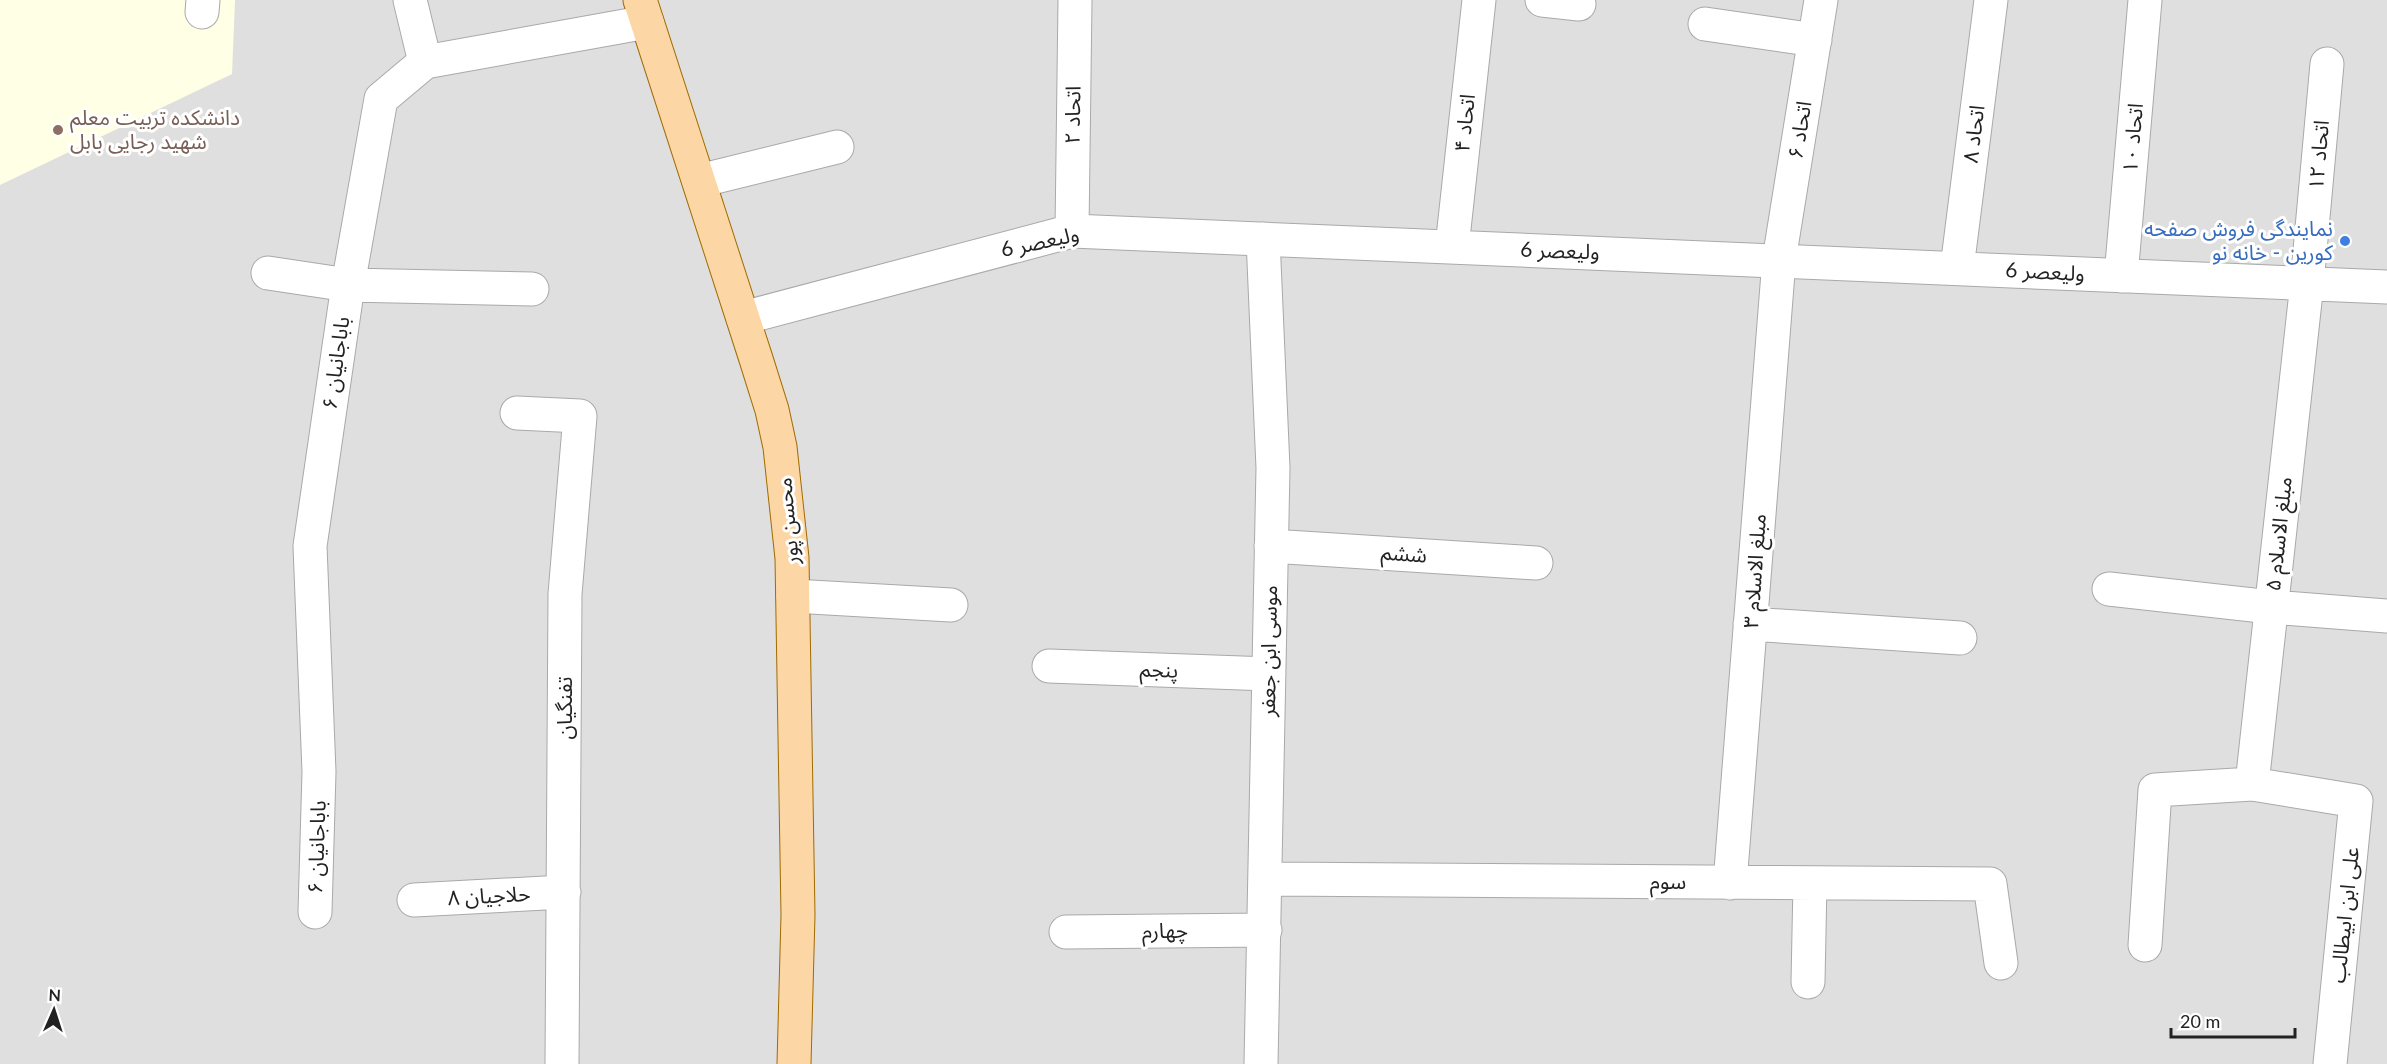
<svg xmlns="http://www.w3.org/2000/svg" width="2387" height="1064" font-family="Lato,'Noto Sans Arabic',sans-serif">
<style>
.residential{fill:#e0dfdf}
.education{fill:#ffffe5}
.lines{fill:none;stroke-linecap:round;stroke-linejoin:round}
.minor-casing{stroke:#a9a9a9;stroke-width:35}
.major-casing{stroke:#a06b00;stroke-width:35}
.minor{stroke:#fff;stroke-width:33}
.major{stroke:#fcd6a4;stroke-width:33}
.education-dot{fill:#8d6e63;stroke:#fff;stroke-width:2}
.shop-dot{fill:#3f7fe0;stroke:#fff;stroke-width:2}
.labels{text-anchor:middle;stroke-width:6;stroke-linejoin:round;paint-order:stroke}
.street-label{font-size:21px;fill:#222;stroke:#fff}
.education-label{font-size:21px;fill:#785e54;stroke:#fff;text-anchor:start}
.shop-label{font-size:21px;fill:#366cbe;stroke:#fff;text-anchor:end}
</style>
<rect width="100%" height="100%" fill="#f2efe9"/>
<path class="residential" d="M0,0H2387V1064H0Z"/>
<path class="education" d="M0,0H235L232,74L0,185Z"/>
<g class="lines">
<g class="minor-casing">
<path id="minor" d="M410,0L425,62
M1542,0L1579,4
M202,12L203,0
M1705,24L1815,40
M699,181L837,147
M1072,231L1075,0
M1452,247L1479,0
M1957,268L1991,0
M268,273L348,285L532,289
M2121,276L2145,0
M743,318L1072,231L2387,287
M517,413L580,416L565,594L562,1064
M1271,546L1536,563
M2109,589L2271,607L2387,616
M793,596L951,605
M1750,624L1960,638
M1049,666L1269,674
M2252,784L2307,283L2327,64
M1266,879L1990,884L2001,963
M1730,883L1779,260L1821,0
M414,900L564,892
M315,912L319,772L310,546L348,285L381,99L425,62L647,22
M1066,932L1265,930
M2145,945L2155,790L2252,784L2356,801L2330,1064
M1808,982L1810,883
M1261,1064L1273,468L1263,239"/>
</g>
<g class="major-casing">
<path id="major" d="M640,0L756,359L772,410L780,447L792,558L798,915L794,1064"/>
</g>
<use href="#minor" class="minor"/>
<use href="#major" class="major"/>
</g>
<circle class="education-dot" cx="58" cy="130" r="6"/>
<circle class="shop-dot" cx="2345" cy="241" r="6"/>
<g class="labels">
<g class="street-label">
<text transform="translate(1073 115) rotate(-89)" y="7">اتحاد ۲</text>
<text transform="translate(1465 123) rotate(-84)" y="7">اتحاد ۴</text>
<text transform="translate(1800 130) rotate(-81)" y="7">اتحاد ۶</text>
<text transform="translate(1974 134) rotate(-83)" y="7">اتحاد ۸</text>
<text transform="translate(2133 138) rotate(-85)" y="7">اتحاد ۱۰</text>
<text transform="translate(2319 155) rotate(-85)" y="7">اتحاد ۱۲</text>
<text transform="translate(1040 242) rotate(-12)" y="7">ولیعصر 6</text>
<text transform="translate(1560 251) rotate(2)" y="7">ولیعصر 6</text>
<text transform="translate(2045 272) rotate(3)" y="7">ولیعصر 6</text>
<text transform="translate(336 363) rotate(-82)" y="7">باباجانیان ۶</text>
<text transform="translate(788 521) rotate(-95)" y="7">محسن پور</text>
<text transform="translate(2279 534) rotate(-84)" y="7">مبلغ الاسلام ۵</text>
<text transform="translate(1404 554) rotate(4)" y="7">ششم</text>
<text transform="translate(1755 571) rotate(-86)" y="7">مبلغ الاسلام ۳</text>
<text transform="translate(1269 651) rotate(-89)" y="7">موسی ابن جعفر</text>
<text transform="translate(1159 670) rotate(2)" y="7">پنجم</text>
<text transform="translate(565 708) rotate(-90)" y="7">تفنگیان</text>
<text transform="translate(317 847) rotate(-88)" y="7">باباجانیان ۶</text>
<text x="1668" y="889">سوم</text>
<text transform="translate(489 896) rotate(-3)" y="7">حلاجیان ۸</text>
<text transform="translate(2345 915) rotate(-84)" y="7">علی ابن ابیطالب</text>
<text transform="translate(1165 931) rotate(-1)" y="7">چهارم</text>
</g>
<g class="education-label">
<text x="70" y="125">دانشکده تربیت معلم<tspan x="70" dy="24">شهید رجایی بابل</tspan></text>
</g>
<g class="shop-label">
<text x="2333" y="236">نمایندگی فروش صفحه<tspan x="2333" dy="24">کورین - خانه نو</tspan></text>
</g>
</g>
<g transform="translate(54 1010) rotate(3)" stroke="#ffffff" stroke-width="4.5" paint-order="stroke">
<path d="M0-4.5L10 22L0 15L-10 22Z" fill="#222222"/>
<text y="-9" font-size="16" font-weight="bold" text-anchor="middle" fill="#222222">N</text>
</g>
<path d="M2171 1028v9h124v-9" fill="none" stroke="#222222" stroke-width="3"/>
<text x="2180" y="1028" font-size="18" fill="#222222" stroke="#ffffff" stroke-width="4.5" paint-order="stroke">20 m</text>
</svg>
